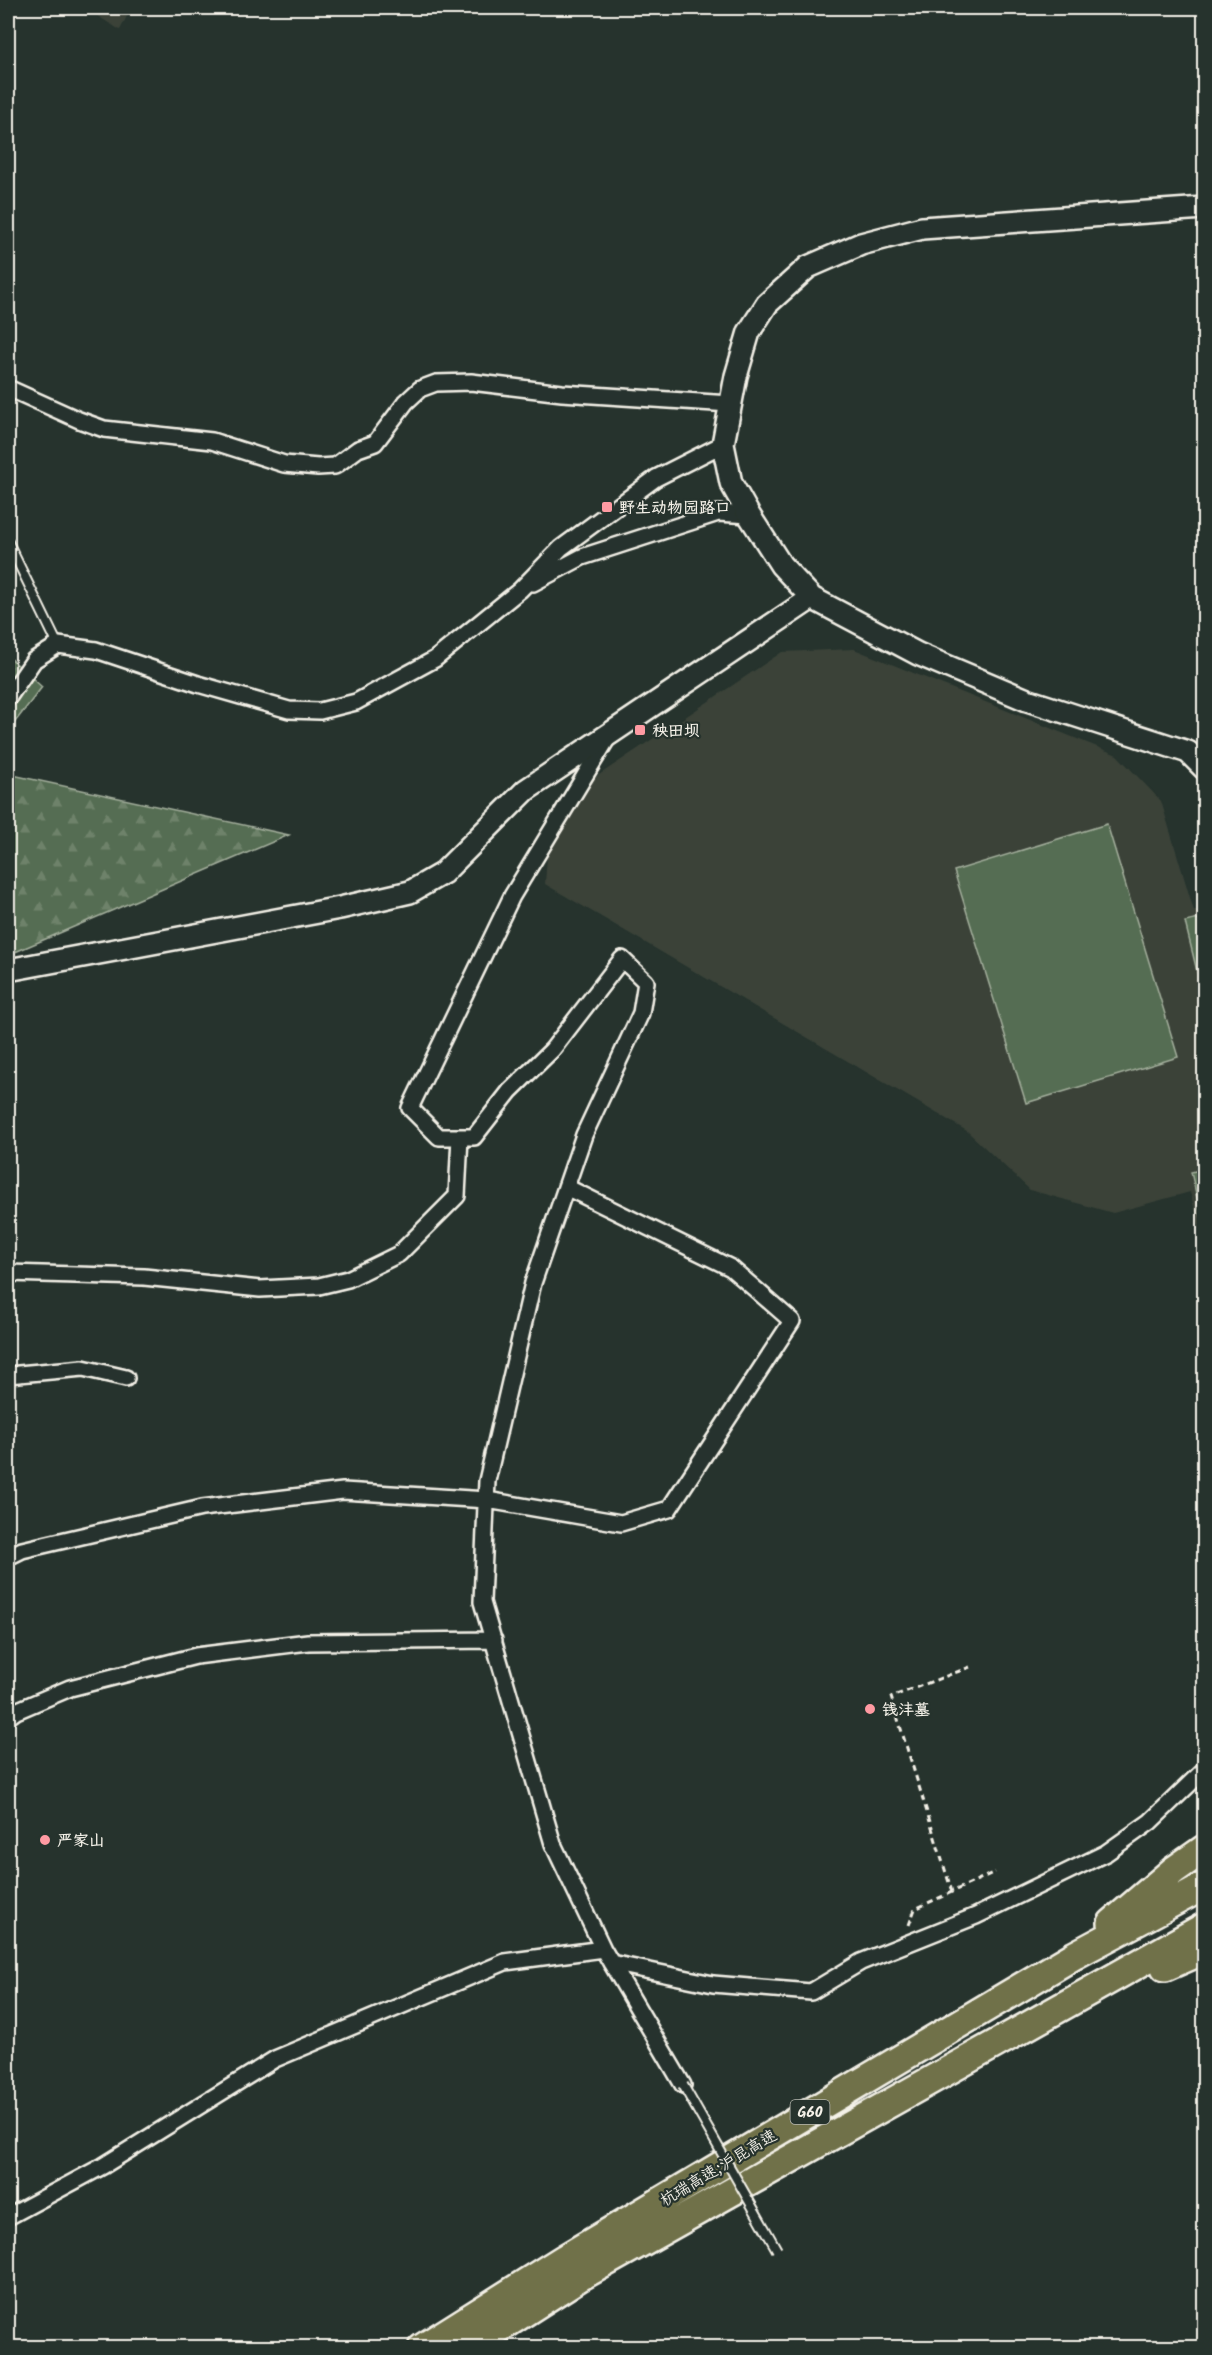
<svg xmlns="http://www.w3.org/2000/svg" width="1212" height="2355" font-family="Kalam,'LXGW WenKai TC',sans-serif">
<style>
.built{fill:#3b4339}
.grass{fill:#556d52;stroke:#a4af9d;stroke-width:1.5}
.forest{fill:url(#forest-firs);stroke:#a4af9d;stroke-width:1.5}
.park{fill:url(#park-tufts);stroke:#a4af9d;stroke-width:1.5}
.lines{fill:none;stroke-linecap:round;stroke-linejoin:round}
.lane-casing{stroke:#f4f1e8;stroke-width:12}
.street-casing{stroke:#f4f1e8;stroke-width:20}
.secondary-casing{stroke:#f4f1e8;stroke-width:26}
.highway-casing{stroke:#f4f1e8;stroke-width:32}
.path{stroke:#f4f1e8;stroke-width:3;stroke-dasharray:6 4.5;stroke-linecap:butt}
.lane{stroke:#26332d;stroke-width:8}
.street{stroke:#26332d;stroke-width:15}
.secondary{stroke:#26332d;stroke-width:21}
.highway{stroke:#6f714a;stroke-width:27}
.lane-bridge-casing{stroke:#f4f1e8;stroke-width:12;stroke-linecap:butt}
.lane-bridge{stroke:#26332d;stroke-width:8}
.poi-dot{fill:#ff9aa2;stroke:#26332d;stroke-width:2}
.labels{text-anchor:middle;stroke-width:4.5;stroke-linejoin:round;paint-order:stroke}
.shield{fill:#26332d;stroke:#b6b8b0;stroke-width:1.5}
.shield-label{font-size:15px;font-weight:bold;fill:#f4f1e8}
.poi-label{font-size:16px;font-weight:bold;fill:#f4f1e8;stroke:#26332d;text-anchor:start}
.street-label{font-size:16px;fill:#f4f1e8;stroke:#26332d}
</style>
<defs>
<pattern id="forest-firs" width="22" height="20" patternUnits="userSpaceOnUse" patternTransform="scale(1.5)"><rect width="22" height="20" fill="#556d52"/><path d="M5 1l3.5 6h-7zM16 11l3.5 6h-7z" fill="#6e826b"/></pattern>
<pattern id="park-tufts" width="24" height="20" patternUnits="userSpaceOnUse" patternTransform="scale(1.5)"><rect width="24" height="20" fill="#556d52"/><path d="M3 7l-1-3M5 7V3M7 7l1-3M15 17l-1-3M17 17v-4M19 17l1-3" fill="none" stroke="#6e826b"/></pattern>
</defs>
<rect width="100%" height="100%" fill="#26332d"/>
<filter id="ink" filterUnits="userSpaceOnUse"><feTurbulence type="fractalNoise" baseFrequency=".0167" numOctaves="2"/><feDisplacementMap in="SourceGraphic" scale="12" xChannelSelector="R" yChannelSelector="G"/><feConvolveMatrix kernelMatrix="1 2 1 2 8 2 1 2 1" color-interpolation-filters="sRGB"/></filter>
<g filter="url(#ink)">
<path class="built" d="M85,8H131L120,30Z
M854,649L1117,755L1161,801L1194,911L1204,909V1244L1190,1192L1113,1213L1030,1190L967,1131L545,884L548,843L587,783L782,652Z"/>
<path class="grass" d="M1107,824L1178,1057L1026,1103L954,871Z
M1204,918V1000L1185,922Z
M1204,1169V1228L1191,1172Z"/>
<path class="forest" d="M8,774L289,835L8,955Z"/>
<path class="park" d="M8,656L42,687L8,731Z"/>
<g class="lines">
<g class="lane-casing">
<path id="lane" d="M8,542L58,645"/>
</g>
<g class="street-casing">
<path id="street" d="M8,388L79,420L104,429L212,441L284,464L318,467L335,466L358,449L375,443L406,402L420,389L436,383L471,382L562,393L730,404
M533,583L582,557L718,513L749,515
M8,698L34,660L58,645L96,650L198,684L289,710L320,711L356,702L435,659L520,590L561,548L656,478L723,444
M607,739L512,896L410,1108L439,1137H474L510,1091L552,1050L622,959L646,982L641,1013L584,1135L533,1283L487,1481L482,1602L553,1844L603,1949L683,2085
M8,1273L144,1277L260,1289L319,1286L348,1279L399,1254L457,1196L460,1137
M8,1375L83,1368L126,1378
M8,1557L22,1550L202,1508L343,1491L487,1500L621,1523L669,1509L792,1321L731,1268L566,1187
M8,1717L16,1711L70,1688L196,1656L308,1642L494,1640
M611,1963L713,1984L811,1992L861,1962L976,1916L1106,1853L1150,1822L1204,1770
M8,2217L103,2166L275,2059L505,1962L603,1949"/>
</g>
<g class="secondary-casing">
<path id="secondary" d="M1204,208L922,228L861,244L808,267L767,304L749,332L736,376L723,444L731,483L749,515L781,565L812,598L918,654L1027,700L1188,752L1204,768
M8,970L340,908L410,892L443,873L526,790L812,598"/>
</g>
<g class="highway-casing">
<path id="highway" d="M1112,1923L1174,1870L1204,1849
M1165,1967L1204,1950
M422,2348L565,2258L1075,1955L1204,1886
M469,2348L580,2277L1204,1927"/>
</g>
<path class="path" d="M952,1892L891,1697L970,1667
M909,1925L915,1909L995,1872"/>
<use href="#lane" class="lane"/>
<use href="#street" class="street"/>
<use href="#secondary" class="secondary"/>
<use href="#highway" class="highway"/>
<g class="lane-bridge-casing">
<path id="lane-bridge" d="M683,2085L777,2250"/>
</g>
<use href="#lane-bridge" class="lane-bridge"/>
</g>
</g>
<g class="poi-dot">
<rect x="601" y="501" width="12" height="12" rx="3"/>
<rect x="634" y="724" width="12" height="12" rx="3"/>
<circle cx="870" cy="1709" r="6"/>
<circle cx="45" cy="1840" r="6"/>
</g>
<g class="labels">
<rect class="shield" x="790.5" y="2100" width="39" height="24" rx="4.5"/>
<g class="shield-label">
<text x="810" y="2117">G60</text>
</g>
<g class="poi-label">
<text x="619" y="513">野生动物园路口</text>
<text x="652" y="736">秧田坝</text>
<text x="882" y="1715">钱沣墓</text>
<text x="57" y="1846">严家山</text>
</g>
<g class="street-label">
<text transform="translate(718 2167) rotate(-31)" y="6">杭瑞高速;沪昆高速</text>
</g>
</g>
<rect width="1212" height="2355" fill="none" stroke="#26332d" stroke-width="30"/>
<rect x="15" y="15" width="1182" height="2325" fill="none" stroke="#f4f1e8" stroke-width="2" filter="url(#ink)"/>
</svg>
